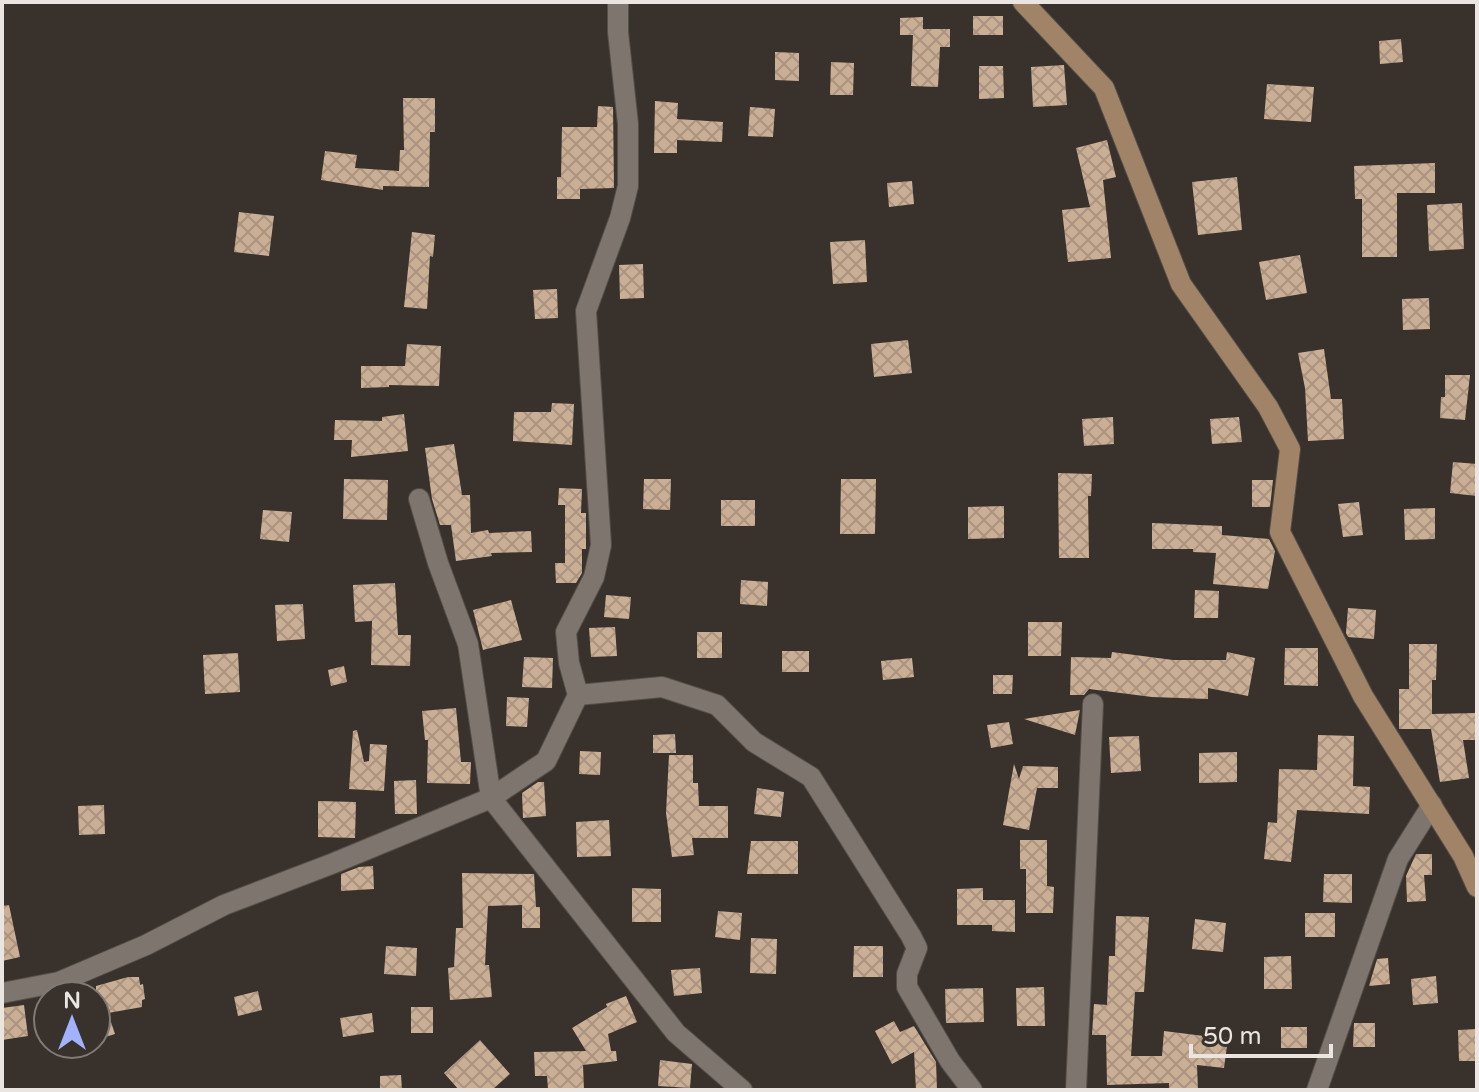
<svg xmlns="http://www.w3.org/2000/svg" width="1479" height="1092" font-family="'Varela Round',sans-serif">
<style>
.building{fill:url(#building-cross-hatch)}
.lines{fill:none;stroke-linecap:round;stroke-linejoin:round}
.minor-casing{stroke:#554f49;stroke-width:22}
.secondary-casing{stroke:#554f49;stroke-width:22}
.minor{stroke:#7e756e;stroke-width:20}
.secondary{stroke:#a18467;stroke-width:20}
</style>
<defs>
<pattern id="building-cross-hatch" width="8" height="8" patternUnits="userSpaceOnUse" patternTransform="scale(2)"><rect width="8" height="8" fill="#cbaf95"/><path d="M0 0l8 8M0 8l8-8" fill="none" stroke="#aa9481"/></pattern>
</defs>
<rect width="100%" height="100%" fill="#39322c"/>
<path class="building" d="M973,16H1003V35H973Z
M923,17V29H950V47H940L938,87L911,86L913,35H900V18Z
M1401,39L1403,62L1380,64L1379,41Z
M775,52L799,53V81L775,80Z
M831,62L854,63L853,95H830Z
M1064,65L1067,105L1033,107L1031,67Z
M979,66H1003L1004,98L979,99Z
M1267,84L1314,87L1311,122L1264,119Z
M403,98H435V132H430L429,187L383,186V190L321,180L325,151L357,155L355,168L399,171L400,150H404Z
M655,101L678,103L677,119L723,122L722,142L677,140V153H654Z
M598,106L613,107L614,188L580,189V199H557V177H561L562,127H597Z
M750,107L775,109L773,137L748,136Z
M1107,140L1116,177L1103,180L1111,258L1068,262L1062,210L1090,207L1076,148Z
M1435,163V193H1397V257H1362V199H1355L1354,166Z
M1237,177L1242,230L1198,235L1192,182Z
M912,181L914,204L889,207L887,183Z
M1462,203L1464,249L1429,251L1427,205Z
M239,212L274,216L269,256L234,252Z
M412,232L435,235L433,257L430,256L427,309L404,307Z
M865,240L867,282L833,284L830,242Z
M1300,255L1307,293L1266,300L1259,262Z
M643,264L644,298L620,299L619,265Z
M557,289L558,318L535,319L533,290Z
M1429,298L1430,329L1403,330L1402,299Z
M908,340L912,373L874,377L871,344Z
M407,344L441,346L439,386L389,385V387L361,388V366H405Z
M1324,349L1331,399H1342L1344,439L1308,441L1305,388L1298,353Z
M1445,375H1470L1465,420L1440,418L1441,397H1445Z
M552,403L574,404L572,445L513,441L514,412H551Z
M404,414L408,451L351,457L352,440H334L335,420L382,421V417Z
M1113,417L1114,444L1084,446L1082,419Z
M1239,417L1242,442L1212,444L1210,419Z
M454,444L462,495H470L471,533L488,530L489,533L531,531L532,552L491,553L492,556L456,561L451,525H440L432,499L425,448Z
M1453,462L1477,464V496L1450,493Z
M1058,473L1092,474L1091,496H1088L1089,558H1059Z
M344,479L388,480L387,520L343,519Z
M644,479H671L670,510L643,509Z
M841,479H876L875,534H840Z
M1252,480H1273L1270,507H1252Z
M559,488L582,489L581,513H586V549H582V573L576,583H556L555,563H565V505H558Z
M721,500H755V526H721Z
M1359,502L1363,535L1343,537L1338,504Z
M1004,506V538L968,539V507Z
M1435,508V539L1405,540L1404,509Z
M263,510L292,512L289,542L260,539Z
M1152,523L1222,526V535L1269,539L1275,551L1268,589L1213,584L1216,553L1193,552V549H1152Z
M741,580L768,582L767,606L740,604Z
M395,583L398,635H411L410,666L371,665L372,621L355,622L353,585Z
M1195,590L1219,591L1218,618H1194Z
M606,595L631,597L629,619L604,617Z
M511,600L522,640L483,650L473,610Z
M303,604L305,639L277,641L275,605Z
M1348,608L1376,610L1374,639L1348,637L1346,633Z
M1028,622H1062L1061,656H1028Z
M615,627L617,656L591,657L589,628Z
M697,632H722V658H697Z
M1409,644H1437L1436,680H1432V714L1477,713V740H1463L1469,778L1440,782L1431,729H1399V689H1409Z
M1285,648H1318V686L1284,685Z
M782,651H809V672H782Z
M1112,652L1173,660H1226L1227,652L1255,658L1248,696L1208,688V699L1152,697L1089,689L1084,695H1070L1071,657L1111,658Z
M238,653L240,692L205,694L203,655Z
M524,657L553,658L552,688L522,687Z
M912,658L914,677L883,680L881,661Z
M344,666L347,682L331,686L328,670Z
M993,675H1013L1012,694H993Z
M507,697L529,698L527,727L506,726Z
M456,708L461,762H471L470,784L427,783L428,740H425L422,711Z
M1080,710L1075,735L1024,719Z
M1009,722L1013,744L991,748L987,725Z
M357,730L364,762L369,761L370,744L387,745L384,791L349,789L353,731Z
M675,734L676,753H653V735Z
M1318,735L1354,736L1353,786L1370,787L1369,814L1297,810L1291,862L1264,859L1268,822L1277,823L1279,769L1317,770Z
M1139,736L1141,771L1111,773L1109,737Z
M580,751L601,752L600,775L579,774Z
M1237,752V782L1199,783V753Z
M669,755H693V783H698L699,806H728V838H692L694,855L672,857L666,813Z
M1014,764L1019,779L1023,766L1058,767V788H1037L1029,830L1003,825Z
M416,780L417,814H395L394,781Z
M538,782H544L546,816L523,818L522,793Z
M757,788L784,792L781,817L754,814Z
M318,801L356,802L355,838L318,837Z
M104,805L105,834L79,835L78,806Z
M609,820L611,856L577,857L576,822Z
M1020,840H1047V886L1054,887L1053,913H1026V869H1020Z
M751,841H798V874H747Z
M1416,854H1432V875H1424L1426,901L1407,902L1406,876Z
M373,866L374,889L341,891V874L359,867Z
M462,873L534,874L536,907H540V928H522V905L488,906L485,965H489L492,997L450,1000L448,968L454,967L456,928H463Z
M1324,874H1352V903L1323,902Z
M632,888L661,889V922H632Z
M983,888V900H1015V932L992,931V925H957V889Z
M9,905L20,957L2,961V906Z
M718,911L742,913L740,940L715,937Z
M1305,913H1335V937H1305Z
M1116,916L1149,917L1144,992H1135L1131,1056H1162L1164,1031L1228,1039L1224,1068L1197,1065L1198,1090H1169V1083L1107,1085L1106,1035H1092L1094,1004L1107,1005L1109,956H1115Z
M1195,919L1226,923L1223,952L1192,949Z
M751,938L777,939L776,974L750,973Z
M386,946L417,948L416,976L384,974Z
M854,946H883V977H853Z
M1291,956L1292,989H1264V957Z
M1388,958L1390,984L1369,986L1377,959Z
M700,968L702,993L674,996L671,970Z
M1436,976L1438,1003L1413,1005L1411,979Z
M128,977H139L140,985L143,984L145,999L142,1000V1007L108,1013L115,1034L96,1040V986Z
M1044,987L1045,1026H1017L1016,988Z
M983,988L984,1022L946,1023L945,989Z
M258,991L262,1010L238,1016L234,997Z
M626,996L637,1022L608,1034L611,1051H616L617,1061L583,1065L584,1090H552L548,1089L547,1076H535L534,1052L586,1051L572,1028L607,1007L606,1004Z
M24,1005L28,1036L2,1040V1008Z
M411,1007H433V1033H411Z
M372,1013L374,1032L343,1037L340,1018Z
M894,1021L900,1032L914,1026L936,1062L937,1090H916L914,1052L892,1064L875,1031Z
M1354,1023H1375V1047H1353Z
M1281,1027H1307V1048H1281Z
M1477,1029V1061H1459L1458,1030Z
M480,1040L510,1074L492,1090H459L444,1073Z
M660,1060L692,1064L690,1088L658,1086Z
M401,1075L402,1090H380V1076Z"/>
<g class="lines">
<g class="minor-casing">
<path id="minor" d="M618,2V32L628,124V186L620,218L586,311L601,545L594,577L566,632L569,663L578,695L662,687L717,705L754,742L811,777L911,936L917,948L907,974V987L950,1061L972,1090
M419,499L438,563L468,644L491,798L676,1033L742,1090
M2,993L59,982L146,945L224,905L334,863L491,798L546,761L578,695
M1076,1090L1093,704
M1317,1090L1398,859L1432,805"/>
</g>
<g class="secondary-casing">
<path id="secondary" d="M1023,2L1104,88L1181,284L1268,407L1290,449L1280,532L1363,696L1463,856L1477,887"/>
</g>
<use href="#minor" class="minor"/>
<use href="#secondary" class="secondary"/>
</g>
<rect width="1479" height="1092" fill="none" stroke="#eae5e1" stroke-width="8"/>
<g transform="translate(72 1020)"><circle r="38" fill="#39322c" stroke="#807a74" stroke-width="2"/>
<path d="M0-6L14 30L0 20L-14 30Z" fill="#a2b2fd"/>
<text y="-12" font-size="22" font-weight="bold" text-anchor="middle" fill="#eae5e1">N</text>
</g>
<path d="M1191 1044v12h140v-12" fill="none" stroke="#eae5e1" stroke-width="4"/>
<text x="1203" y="1044" font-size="24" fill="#eae5e1" stroke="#39322c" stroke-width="6" paint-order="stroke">50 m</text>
</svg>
